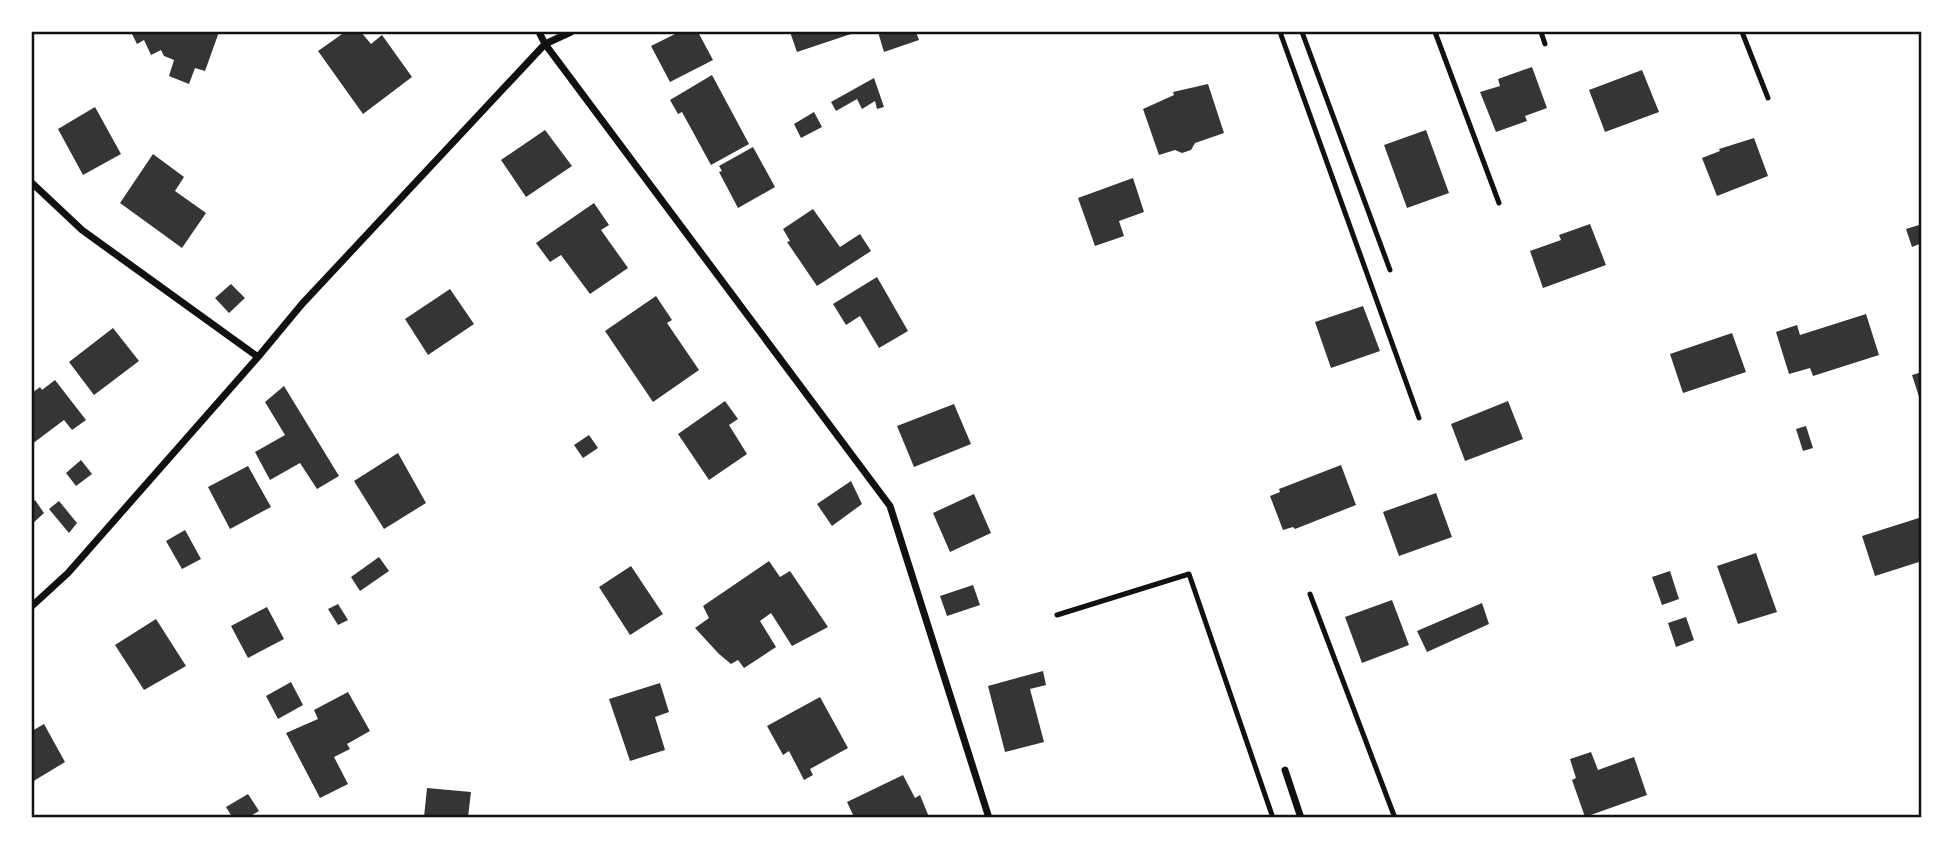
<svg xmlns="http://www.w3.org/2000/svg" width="1953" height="849" font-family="'Golos Text',sans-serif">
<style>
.building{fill:#353535}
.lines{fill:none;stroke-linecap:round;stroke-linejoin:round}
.service{stroke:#111;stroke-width:5}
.minor{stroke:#111;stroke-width:7}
.neatline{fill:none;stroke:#111;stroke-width:2.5}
</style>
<rect width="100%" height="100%" fill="#fff"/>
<path class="building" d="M131,32H219L205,71L195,68L189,84L169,76L174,60L164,56L161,50L151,55L144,40L137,44Z
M345,32H361L371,44L382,35L412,77L363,114L318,51Z
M679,32H698L713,60L670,82L651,46Z
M790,32H857L797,52Z
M878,32H916L919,40L884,52Z
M1532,67L1547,108L1525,116L1527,121L1496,132L1480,92L1500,86L1498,79Z
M1642,70L1659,112L1605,132L1589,90Z
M712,75L749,144L711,165L682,112L678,114L670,100Z
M874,78L884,107L877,109L875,101L862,109L857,99L836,111L831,102Z
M1208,84L1224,133L1195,143L1191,150L1182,153L1175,150L1159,155L1143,109L1174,95L1173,92Z
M95,107L121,154L83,175L58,129Z
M814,112L822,127L801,138L794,124Z
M545,130L572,166L526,197L501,160Z
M1426,130L1449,193L1407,208L1384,145Z
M1754,138L1768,176L1717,196L1702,158L1720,151L1719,149Z
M753,147L775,187L738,208L719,172L722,171L719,166Z
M153,154L184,177L175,191L206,213L182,248L120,203Z
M1133,178L1144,212L1119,221L1124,236L1095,246L1078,198Z
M594,203L609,225L601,230L628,268L590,294L561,255L550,262L536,243Z
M813,209L840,247L860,234L871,251L817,286L787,242L790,241L783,229Z
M1590,224L1606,265L1543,288L1530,251L1561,240L1559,235Z
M1922,224V243L1912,247L1906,229Z
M877,277L908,331L879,348L860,316L846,325L833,304Z
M231,284L245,298L229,313L215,298Z
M450,289L474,324L428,355L405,319Z
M656,296L672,320L667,323L699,370L653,402L605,331Z
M1363,306L1380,351L1331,368L1315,322Z
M1866,314L1879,355L1813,376L1810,368L1789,374L1776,332L1797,325L1800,335Z
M113,328L139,361L94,395L69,362Z
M1732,333L1746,372L1683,393L1670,354Z
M1922,372V403H1921L1912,375Z
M55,380L86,420L72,430L64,420L32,444V393L40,387L42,390Z
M284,386L339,476L317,489L300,463L270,480L255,452L285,435L265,402Z
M725,401L738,419L729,425L747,454L709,480L678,434Z
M1508,401L1523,439L1465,461L1451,424Z
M954,404L971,444L914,467L897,426Z
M1806,426L1813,448L1803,451L1796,429Z
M589,435L598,448L583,458L574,445Z
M398,453L426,503L384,529L354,481Z
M81,460L92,474L76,486L66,473Z
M1341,465L1356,505L1295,529L1293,527L1283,530L1270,496L1280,492L1279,489Z
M248,466L271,507L230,529L208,487Z
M851,481L862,504L832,526L817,504Z
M1436,493L1452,537L1399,556L1383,512Z
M974,494L991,533L950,552L933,513Z
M35,500L44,513L32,524V502Z
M59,501L77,523L69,533L49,509Z
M1922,517V561L1875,576L1862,536Z
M185,530L201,559L182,569L166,541Z
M1756,553L1777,612L1738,624L1717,566Z
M379,557L389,571L360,591L351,577Z
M769,561L780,577L790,571L828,627L792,646L771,613L760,621L776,647L744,668L738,660L731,664L719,654L695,628L709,618L703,606Z
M631,566L663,614L630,635L599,587Z
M1670,571L1679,599L1662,605L1652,577Z
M973,585L980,605L947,616L940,596Z
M1392,600L1409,645L1362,663L1345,617Z
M1482,603L1489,624L1427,652L1417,631Z
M338,604L348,620L338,625L328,609Z
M267,607L284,639L248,658L231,626Z
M1686,617L1694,640L1676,647L1668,623Z
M156,619L186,666L144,690L115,645Z
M1043,671L1046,685L1030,689L1044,742L1005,752L988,686Z
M291,682L303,705L278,719L266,696Z
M660,683L669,712L655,717L665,750L630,761L609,699Z
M348,692L370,731L347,744L350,749L334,757L348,784L320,798L286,733L318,719L314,710Z
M820,697L848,748L810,769L813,775L804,780L789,751L783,755L767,726Z
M44,724L65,762L32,782V731Z
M1591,752L1598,770L1634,757L1647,795L1585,817L1572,780L1576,778L1570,759Z
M903,775L915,798L920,795L929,817H854L847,802Z
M427,788L471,792L468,817H424Z
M248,794L259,811L249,817H232L226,807Z"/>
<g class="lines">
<path class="service" d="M1280,32L1419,418
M1302,32L1390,270
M1435,32L1499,203
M1541,32L1545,44
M1742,32L1768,98
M1310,594L1395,818
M1057,615L1189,574L1273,818"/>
<path class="minor" d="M539,32L545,44L890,506L989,818
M32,183L82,230L258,357
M32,606L68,573L258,357L302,304L545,44L571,32
M1285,770L1301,818"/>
</g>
<rect width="1953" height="849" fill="none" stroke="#ffffff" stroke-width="66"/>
<rect x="33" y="33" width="1887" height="783" class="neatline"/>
</svg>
